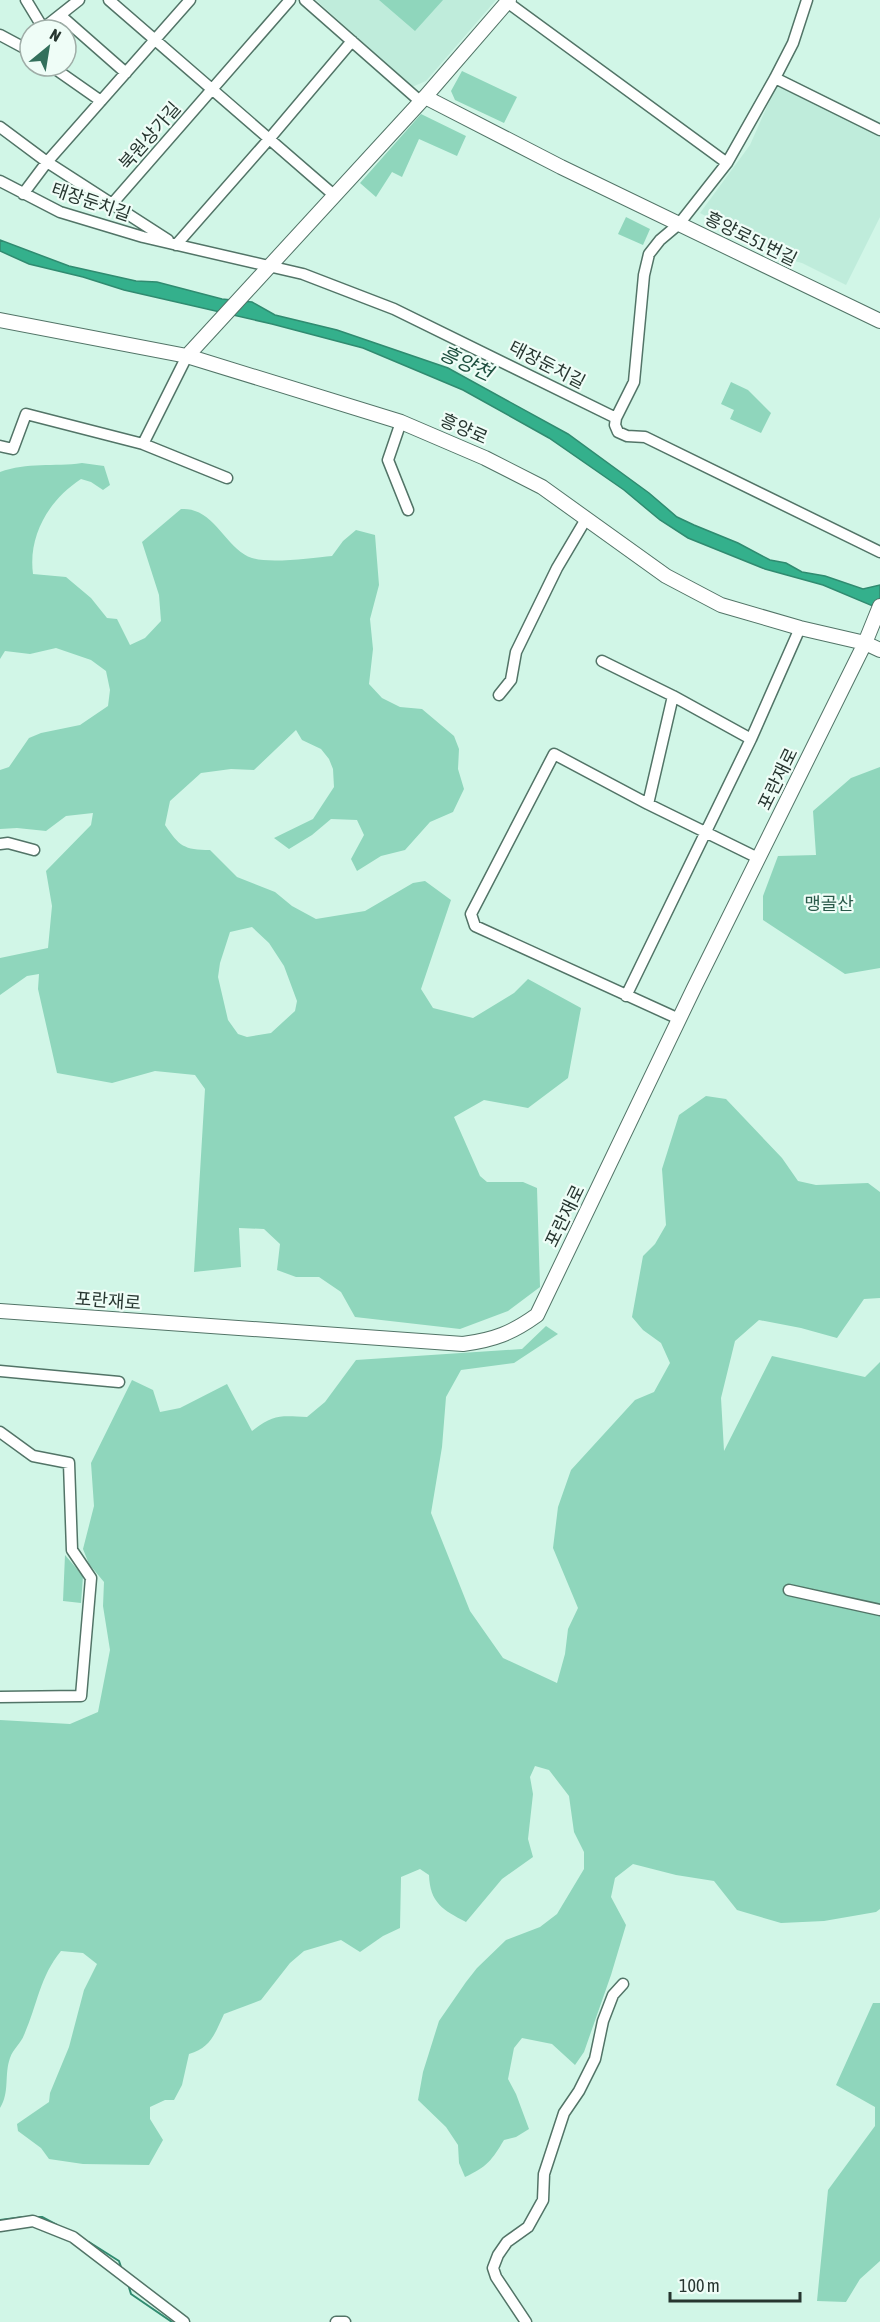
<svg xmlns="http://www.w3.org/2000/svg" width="880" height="2322" font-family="'Asap Condensed','Noto Sans KR',sans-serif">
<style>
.built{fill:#bfecdb}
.green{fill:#8fd6bc;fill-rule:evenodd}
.water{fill:#34b08c;stroke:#308b70;stroke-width:1.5}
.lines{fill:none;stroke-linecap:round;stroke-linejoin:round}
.stream{stroke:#308b70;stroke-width:2}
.minor-casing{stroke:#527467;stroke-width:13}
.tertiary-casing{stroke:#527467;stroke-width:16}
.minor{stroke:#fff;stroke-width:10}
.tertiary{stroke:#fff;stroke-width:14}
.labels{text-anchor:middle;stroke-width:4.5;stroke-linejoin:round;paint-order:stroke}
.street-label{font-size:18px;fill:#273630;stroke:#effdf7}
.park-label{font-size:18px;fill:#2a5a4a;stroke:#effdf7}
.water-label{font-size:20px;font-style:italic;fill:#1c4e3e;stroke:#effdf7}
</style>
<rect width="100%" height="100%" fill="#d1f6e7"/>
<path class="built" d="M316,0H496L426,81L412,87Z
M777,84L880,137V217L846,285L802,263L787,259L700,213L750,145Z"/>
<path class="green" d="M379,0H443L415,31Z
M462,71L517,97L504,123L455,100L451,91Z
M421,114L466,136L457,156L419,139L402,177L392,172L376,197L360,183Z
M626,217L650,229L643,245L618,234Z
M731,382L748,390L771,413L761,433L730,419L734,410L721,404Z
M82,463L104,466L110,485L103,490L91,482L81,479C49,500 28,535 33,574L66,577L91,598L107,618L117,619L130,645L145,638L161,621L159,595L142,542L181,509C185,509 190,509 195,511C217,518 230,551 252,558C269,564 313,558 332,556L343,541L356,530L375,535L379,585L370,619L373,649L369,684L382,698L400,707L422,709L454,736L459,749L458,769L464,789L453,812L430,822L405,850L381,856L357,871L351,859L364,835L357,820L331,819L312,835L289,849L274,838L313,819L334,787L333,769L329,759L321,749L302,740L296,730L254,770L231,769L201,773L170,801L165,825C179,846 184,850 210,850L237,877L275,892L292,906L316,919L365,911L413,883L425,881L451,900L421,989L433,1008L473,1018L514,993L528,979L581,1008L568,1078L528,1108L484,1100L454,1117L480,1176L487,1182H523L537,1188L540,1287L508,1311L460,1329L355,1317L341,1292L319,1277H296L277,1270L280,1244L264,1229L239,1228L241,1267L194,1272L205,1089L195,1075L155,1071L112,1083L57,1073L38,989L39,974L27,976L0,995V958L48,948L52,906L46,871L91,825L93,813L66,816L46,831L17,828L0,829V770L9,767L29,738L41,733L80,725L108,706L110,690L106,671L91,660L56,648L30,654L5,651L0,659V472C27,462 54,467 82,463ZM252,927L269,943L284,966L297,1001L295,1011L271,1033L247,1037L238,1034L228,1020L218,977L220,963L230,932Z
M880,767V968L845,974L763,920V896L778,856L816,855L813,811L851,778Z
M706,1096L726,1099L782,1158L798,1181L816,1185L868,1183L880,1192V1298L864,1299L837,1338L801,1328L759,1320L735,1341L721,1398L724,1451L772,1356L865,1377L880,1362V1909L876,1912L824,1921L781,1923L737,1910L714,1881L676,1875L633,1864L615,1878L611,1897L626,1925L611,1975L584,2052L575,2065L552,2044L522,2038L514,2048L508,2079L516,2094L529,2129L516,2137L504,2140C492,2160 487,2167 465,2177L459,2163L458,2145L446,2127L418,2100L423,2072L439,2021L466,1982L477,1968L506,1940L540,1927L557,1914L584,1869V1852L574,1832L569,1796L549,1770L535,1766L530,1777L533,1794L528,1839L533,1857L502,1879L466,1922C443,1910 430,1903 429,1875L420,1869L401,1877L400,1928L383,1936L360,1952L341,1940L304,1951L290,1963L261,2000L224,2014C215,2033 211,2048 189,2054L182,2085L174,2100H165L150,2107V2119L163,2140L149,2165L83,2164L49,2159L41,2148L18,2131L17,2124L49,2102L50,2093L69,2047L84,1990L97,1964L83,1953L61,1951C40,1976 37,2006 24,2035C21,2043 13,2049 10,2058C4,2075 10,2092 0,2108V1720L70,1724L98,1712L110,1650L103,1606L104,1582L89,1564L83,1549L94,1506L91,1463L132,1380L153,1390L160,1412L180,1408L227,1384L252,1431C274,1414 280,1416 307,1417L325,1402L356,1360L522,1349L546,1326L558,1334L514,1363L461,1370L446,1397L442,1447L431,1513L470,1611L503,1658L557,1683L565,1654L568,1629L578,1608L553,1548L558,1507L571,1470L635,1400L654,1392L670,1363L661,1343L643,1330L632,1317L643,1256L655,1244L666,1225L662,1169L679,1115Z
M65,1555L83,1576L81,1603L63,1601Z
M873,2003H880V2261L860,2279L846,2302L817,2301L828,2190L875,2126V2107L836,2085Z"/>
<path class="water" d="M0,240L69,266L136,281L157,282L222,299L252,302L275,315L337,330L448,368L568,434L649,493L677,517L694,525L738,543L770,560L786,563L802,572L825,576L863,589L880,585V609L823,585L765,569L688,538L660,520L624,490L549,438L463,390L363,348L272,324L124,290L83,277L29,264L0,251Z"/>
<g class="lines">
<path class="stream" d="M35,2217H42L57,2225
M0,2220L23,2217
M89,2242L119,2261L122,2270
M128,2284L131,2294L172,2322"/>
<g class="minor-casing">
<path id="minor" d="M26,0L43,28
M109,0L335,196
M305,0L421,102
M807,0L793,43L775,78L727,163L679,224L660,240L649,254L644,275L634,382L616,418L615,425L618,432L627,436L645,437L880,552
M507,2L727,163
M60,15L126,73
M41,30L79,0
M0,35L30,51
M51,66L101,101
M775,78L880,130
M0,127L47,162L168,240
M0,181L60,212L143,237L303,274L394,309L616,418
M23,194L47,162L190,0
M112,204L290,0
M176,245L270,138L352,41
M401,422L388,460L408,510
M143,444L227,478
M0,446L13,449L26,414L143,444L187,356
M602,661L673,696L751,739
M499,695L511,680L516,652L557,568L586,519
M648,804L673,696
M0,844L8,843L34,850
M626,996L751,739L800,628
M679,1019L475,926L471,914L554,754L648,804L758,858
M0,1371L119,1382
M0,1432L33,1456L69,1463L72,1550L91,1578L81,1696L0,1697
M789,1590L880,1610
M0,2226L33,2221L73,2237L184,2322
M336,2322H345
M526,2322L496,2277L493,2268L498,2255L507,2242L528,2227L543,2200L544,2174L564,2113L579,2091L595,2059L603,2021L613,1995L623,1984"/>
</g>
<g class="tertiary-casing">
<path id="tertiary" d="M425,97L561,167L880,321
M0,320L187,356L401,422L485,458L542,487L666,576L721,605L800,628L865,643L880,650
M187,356L425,97L509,0
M0,1311L463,1344C494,1340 512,1333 537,1315L694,988L865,643L880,606"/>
</g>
<use href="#minor" class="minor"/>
<use href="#tertiary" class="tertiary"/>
</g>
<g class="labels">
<g class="street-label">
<text transform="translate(150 136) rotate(-49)" y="6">북원상가길</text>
<text transform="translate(91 202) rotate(19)" y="6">태장둔치길</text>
<text transform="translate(751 239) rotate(26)" y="6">흥양로51번길</text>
<text transform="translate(547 365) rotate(27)" y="6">태장둔치길</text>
<text transform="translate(464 429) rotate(24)" y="6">흥양로</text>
<text transform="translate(778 779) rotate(-64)" y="6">포란재로</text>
<text transform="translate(565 1216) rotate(-64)" y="6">포란재로</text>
<text transform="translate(108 1301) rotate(4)" y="6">포란재로</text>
</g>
<g class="park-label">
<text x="829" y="910">맹골산</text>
</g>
<g class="water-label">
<text transform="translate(466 363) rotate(25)" y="7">흥양천</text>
</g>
</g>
<g transform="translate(48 48) rotate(30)"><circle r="28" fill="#effdf7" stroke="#9fada7" stroke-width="1.5"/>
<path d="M0-4.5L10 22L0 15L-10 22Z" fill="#33705c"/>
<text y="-9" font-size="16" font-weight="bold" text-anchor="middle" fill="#273630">N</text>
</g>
<path d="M670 2292v9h130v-9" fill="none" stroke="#273630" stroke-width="3"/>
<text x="679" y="2292" font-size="18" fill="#273630" stroke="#effdf7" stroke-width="4.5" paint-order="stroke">100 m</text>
</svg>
